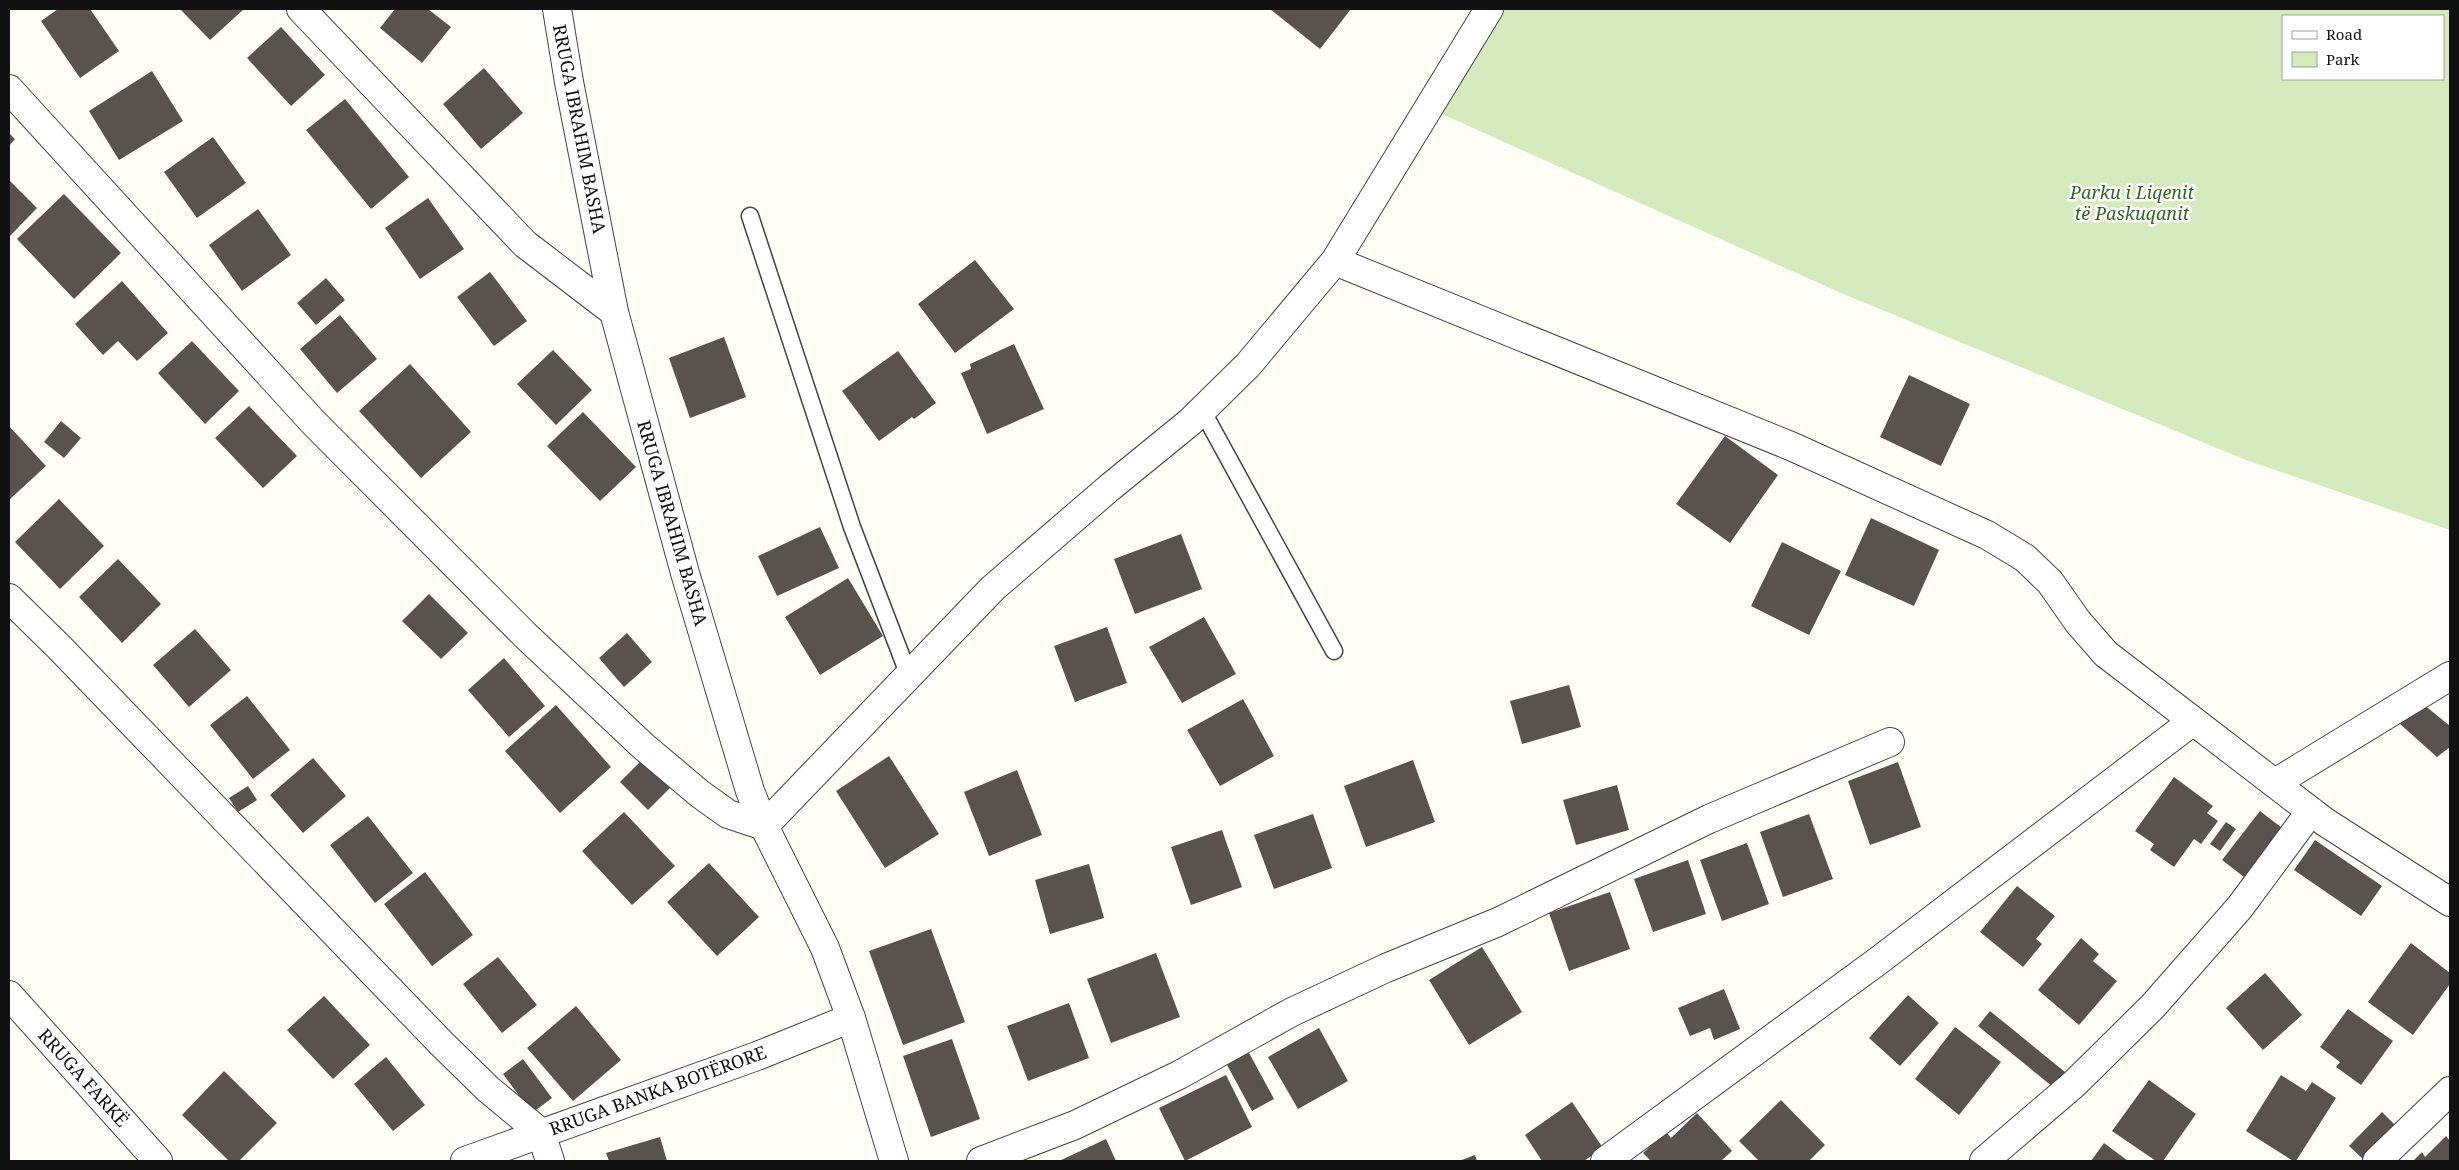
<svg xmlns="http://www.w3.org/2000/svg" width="2459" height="1170" font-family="'Noto Serif',serif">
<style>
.green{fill:#d5ebbd;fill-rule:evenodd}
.building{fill:#5a524d}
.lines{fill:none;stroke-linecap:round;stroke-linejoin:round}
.service-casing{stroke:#444;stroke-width:19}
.minor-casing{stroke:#444;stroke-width:30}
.tertiary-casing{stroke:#444;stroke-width:30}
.service{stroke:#fff;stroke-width:16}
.minor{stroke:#fff;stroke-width:28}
.tertiary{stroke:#fff;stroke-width:28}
.labels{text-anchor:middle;stroke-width:5;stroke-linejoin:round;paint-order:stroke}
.street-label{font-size:18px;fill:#111;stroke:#fff}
.park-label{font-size:18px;font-style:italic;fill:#2f6b1f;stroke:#fff}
</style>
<rect width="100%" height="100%" fill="#fffdf5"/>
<path class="green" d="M1502,9H2450V530L2246,460L1841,293L1435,111ZM2283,16H2443V79H2283Z"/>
<path class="building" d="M58,9H90L119,51L80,78L41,21Z
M180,9H244L210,40Z
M395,9H428L451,27L422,63L380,28Z
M1270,9H1351L1320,49Z
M281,27L325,75L291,106L247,58Z
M484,68L523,113L481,149L443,104Z
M152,71L183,121L119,160L89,111Z
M345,99L409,177L371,209L306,130Z
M9,133L15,139L9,146Z
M213,137L246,183L197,218L164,172Z
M9,180L37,208L9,237Z
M64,194L121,253L74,299L17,239Z
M428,198L464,249L420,279L385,228Z
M258,209L291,255L242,291L209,245Z
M975,260L1014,309L955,353L918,304Z
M490,272L527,321L494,346L457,297Z
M326,278L345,300L316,325L297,303Z
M122,281L168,333L137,361L118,341L103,355L75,324Z
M340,315L377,359L337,393L300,349Z
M724,337L746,397L690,418L669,358Z
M192,341L239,391L205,424L158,373Z
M1014,344L1044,409L987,434L961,373L971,369L970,364Z
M553,350L592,390L556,425L517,384Z
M898,351L936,403L914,419L912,417L879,441L842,391Z
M410,364L471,432L421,478L359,411Z
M1909,375L1970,404L1941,466L1880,437Z
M249,406L297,456L263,488L215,438Z
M583,412L636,467L600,501L547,446Z
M61,421L81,438L64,458L44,442Z
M9,426L46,466L9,500Z
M1725,436L1778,475L1730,543L1676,504Z
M59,499L104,546L60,589L15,542Z
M1871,518L1939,550L1914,606L1845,575Z
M820,527L839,568L777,596L758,556Z
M1181,534L1202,589L1135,614L1114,559Z
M1782,542L1841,571L1809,635L1751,606Z
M118,559L161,604L122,643L79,597Z
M848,578L883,636L820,675L785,617Z
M429,594L468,633L441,659L402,621Z
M1204,617L1236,674L1182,703L1149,647Z
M1107,627L1127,683L1075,702L1054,646Z
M195,629L231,670L189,707L153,665Z
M627,633L652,662L624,687L599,658Z
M504,658L545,706L509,737L468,690Z
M1569,685L1581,727L1522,744L1510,701Z
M247,696L290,750L253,779L210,725Z
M1243,699L1274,756L1220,786L1187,730Z
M2423,704L2450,726V747L2437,757L2400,724Z
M556,705L611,767L560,813L505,751Z
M646,756L674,784L648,810L620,782Z
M889,756L939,834L885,868L836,791Z
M313,758L346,796L303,833L270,795Z
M1413,760L1435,822L1366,847L1344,786Z
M1898,762L1921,827L1870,845L1848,781Z
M1017,770L1042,835L989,856L964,792Z
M2174,777L2213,806L2207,813L2218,821L2201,844L2194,839L2174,867L2150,850L2154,844L2135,831Z
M1617,785L1629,830L1576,845L1563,800Z
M248,786L257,800L238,812L229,798Z
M2260,811L2282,828L2244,877L2222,860Z
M624,812L675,866L632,905L582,851Z
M1313,814L1332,868L1274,889L1254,835Z
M1809,814L1833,879L1783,897L1760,832Z
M368,816L413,873L375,903L330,845Z
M2226,822L2236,829L2220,851L2210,844Z
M1222,830L1242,887L1191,905L1171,847Z
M2315,840L2382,886L2361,916L2294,870Z
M1747,843L1769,904L1722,921L1700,860Z
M1688,860L1706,914L1653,932L1634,879Z
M709,863L759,917L717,956L667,902Z
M1089,864L1104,918L1050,934L1035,880Z
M425,872L473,935L432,966L384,904Z
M2017,886L2055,916L2036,939L2042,944L2023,967L1980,932Z
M1610,892L1630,949L1569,971L1549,913Z
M931,929L965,1022L903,1045L869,951Z
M2081,938L2099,954L2093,961L2117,981L2079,1025L2038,990Z
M2411,943L2450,973V984L2413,1035L2368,1002Z
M1482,947L1522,1012L1469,1045L1429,980Z
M1156,953L1180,1017L1111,1043L1087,979Z
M498,957L537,1005L502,1033L463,984Z
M2265,973L2302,1015L2263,1050L2226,1008Z
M1724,989L1740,1029L1714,1040L1710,1028L1690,1036L1678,1008Z
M1908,995L1939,1023L1900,1066L1869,1038Z
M324,996L370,1045L333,1079L287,1030Z
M1069,1003L1089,1058L1028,1081L1007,1026Z
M576,1006L621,1060L573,1101L527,1048Z
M2348,1009L2393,1041L2361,1085L2336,1067L2340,1062L2320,1047Z
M1990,1011L2065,1072L2053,1087L1978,1026Z
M1955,1027L2001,1062L1959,1115L1915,1079Z
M1319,1028L1348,1081L1298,1109L1268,1057Z
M952,1039L980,1119L931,1137L903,1056Z
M1248,1051L1274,1099L1252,1111L1226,1063Z
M386,1057L425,1105L393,1131L354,1084Z
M523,1059L552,1098L532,1113L503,1074Z
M224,1071L277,1123L239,1161H229L182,1115Z
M1226,1075L1252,1127L1185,1161L1159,1108Z
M2281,1075L2306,1091L2312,1082L2336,1098L2296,1161H2293L2246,1131Z
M2149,1080L2196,1114L2163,1161H2156L2112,1131Z
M1781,1100L1825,1145L1809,1161H1759L1739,1141Z
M1572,1102L1603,1148L1584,1161H1542L1525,1135Z
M2382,1112L2398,1128L2365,1161L2349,1146Z
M1697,1113L1732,1151L1721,1161H1651L1643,1153L1666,1132L1671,1138Z
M2446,1136L2450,1141V1161H2413L2422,1152L2425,1157Z
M660,1137L667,1161H609L606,1153Z
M1106,1139L1116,1161H1059Z
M2104,1143L2128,1161H2091Z
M1475,1155L1477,1161H1459Z"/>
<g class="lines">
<g class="service-casing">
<path id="service" d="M750,216L852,527L909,676
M1202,410L1334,651"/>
</g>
<g class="minor-casing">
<path id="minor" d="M301,9L525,244L614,312
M557,9L569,82L614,312L685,573L750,791L764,826L825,948L851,1018
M9,89L313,422L525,635L643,746L700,794L728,814L764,826L993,588L1109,488L1190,422L1248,365L1335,261L1489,9
M1335,261L1793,447L1987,535L2025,558L2050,582L2078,622L2106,654L2325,822L2450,902
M9,598L59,647L441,1043L488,1089L541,1133L550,1161
M2275,783L2450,676
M9,995L158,1161
M981,1161L1075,1125L1179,1075L1292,1012L1386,968L1498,922L1709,819L1890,742
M1605,1161L1878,961L2193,721
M1984,1161L2074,1084L2153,1006L2240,907L2311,811
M2377,1161L2450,1091"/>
</g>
<g class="tertiary-casing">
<path id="tertiary" d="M465,1161L757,1056L851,1018L894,1161"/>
</g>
<use href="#service" class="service"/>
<use href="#minor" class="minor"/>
<use href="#tertiary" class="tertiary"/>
</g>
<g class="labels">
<g class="street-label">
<text transform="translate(579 129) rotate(79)" y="6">RRUGA IBRAHIM BASHA</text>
<text transform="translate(672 523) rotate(74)" y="6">RRUGA IBRAHIM BASHA</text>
<text transform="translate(83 1078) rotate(48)" y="6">RRUGA FARKË</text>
<text transform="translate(658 1091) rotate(-20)" y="6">RRUGA BANKA BOTËRORE</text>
</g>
<g class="park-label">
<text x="2132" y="199">Parku i Liqenit<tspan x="2132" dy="21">të Paskuqanit</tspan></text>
</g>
</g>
<rect width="2459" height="1170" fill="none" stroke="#111111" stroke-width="20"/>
<rect x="2282" y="15" width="162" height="65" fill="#ffffff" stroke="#a0a0a0"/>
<rect x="2292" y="31" width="25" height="8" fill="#ffffff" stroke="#a0a0a0"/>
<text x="2326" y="40" font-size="15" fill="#111111">Road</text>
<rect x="2292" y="52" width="25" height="15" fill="#d5ebbd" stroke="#a0a0a0"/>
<text x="2326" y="65" font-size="15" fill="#111111">Park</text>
</svg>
